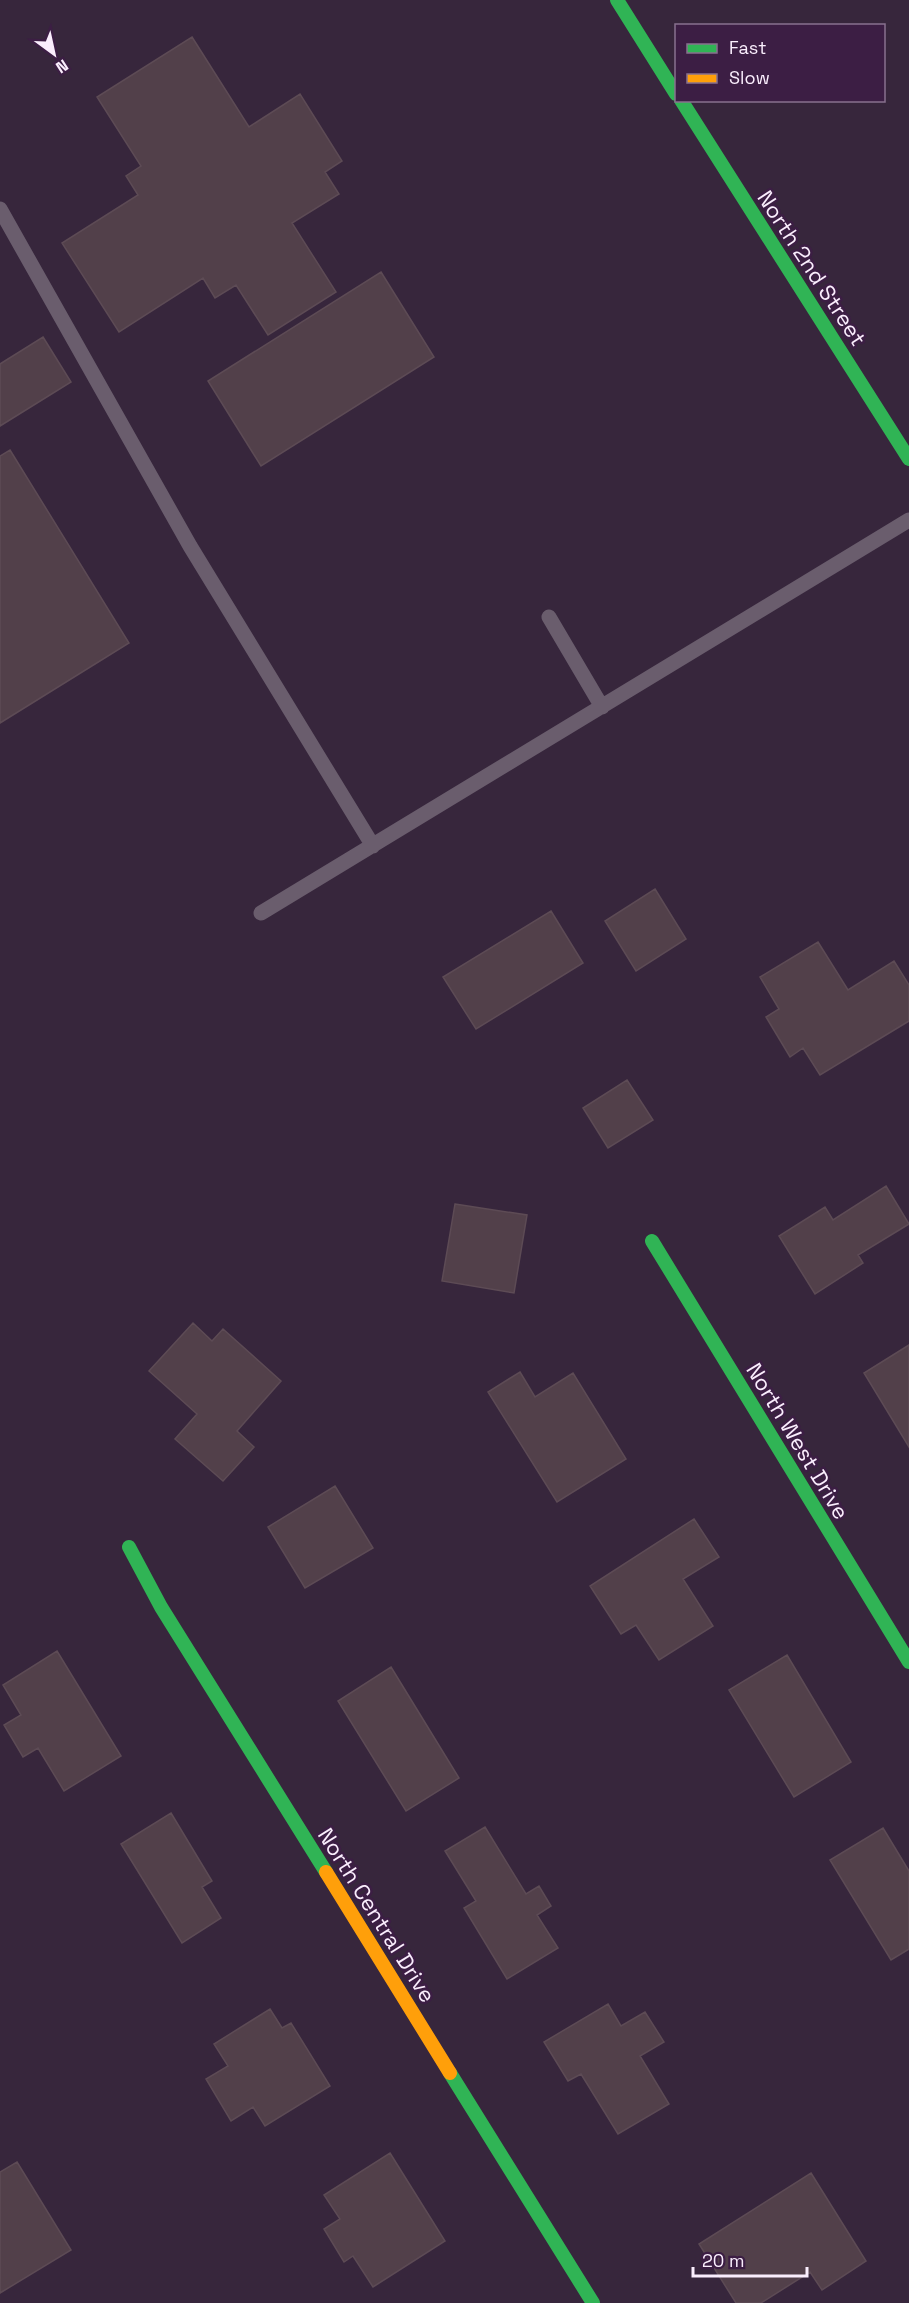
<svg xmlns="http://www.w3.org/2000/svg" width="909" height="2303" font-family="'Space Grotesk',sans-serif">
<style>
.building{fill:#52404a;stroke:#5d4b55;stroke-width:1.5}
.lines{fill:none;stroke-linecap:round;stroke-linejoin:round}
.lane{stroke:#6a5d6d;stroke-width:15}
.fast{stroke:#30b455;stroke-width:14}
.slow{stroke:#ff9f0a;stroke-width:14}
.labels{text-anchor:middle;stroke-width:5;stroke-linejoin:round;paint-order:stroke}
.street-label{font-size:22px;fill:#faeefd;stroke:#3c1e44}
</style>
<rect width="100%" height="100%" fill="#37263c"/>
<path class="building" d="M192,37L249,127L300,94L342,161L325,172L339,194L292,223L336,292L268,335L236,285L215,298L203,278L119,332L62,243L138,195L126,176L141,166L97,97Z
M381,272L434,357L261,466L208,381Z
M43,337L71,382L0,426V364Z
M10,450L129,643L0,723V456Z
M655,889L686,939L636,971L605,921Z
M551,911L583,963L476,1029L443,977Z
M818,942L848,990L894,961L909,985V1021L820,1075L803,1048L790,1057L766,1017L779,1009L760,977Z
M627,1080L653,1120L608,1148L583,1108Z
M886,1186L909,1224L858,1255L863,1263L815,1294L779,1236L825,1207L833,1220Z
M455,1204L527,1215L514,1293L442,1281Z
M193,1323L212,1341L223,1329L281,1381L237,1431L254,1447L223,1481L175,1439L197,1414L149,1371Z
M909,1345V1447L864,1373Z
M520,1372L535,1397L573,1373L626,1459L557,1502L488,1392Z
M335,1486L373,1548L305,1588L268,1527Z
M694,1519L719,1557L683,1579L713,1626L659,1660L636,1625L621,1634L590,1586Z
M57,1651L121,1756L64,1791L38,1748L23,1757L4,1725L21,1715L3,1685Z
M787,1655L851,1762L794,1797L729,1690Z
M391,1667L459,1778L406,1811L338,1701Z
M171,1813L212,1881L202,1887L221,1918L182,1943L121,1844Z
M485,1827L526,1894L539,1886L551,1906L537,1915L558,1948L507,1979L464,1908L476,1901L445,1851Z
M883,1828L909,1871V1949L891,1960L830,1860Z
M608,2004L621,2026L645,2012L664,2042L640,2056L669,2104L618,2134L581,2074L568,2081L544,2042Z
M270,2009L282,2028L291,2023L330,2086L265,2126L253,2107L231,2121L206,2079L228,2066L214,2044Z
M390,2153L445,2241L373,2287L353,2256L344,2262L324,2229L340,2219L324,2195Z
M17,2162L71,2250L0,2293V2172Z
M811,2173L866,2261L822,2290L810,2272L761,2303H736L699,2244Z"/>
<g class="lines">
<path class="lane" d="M0,209L190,546L373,846
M549,617L602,707
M261,913L909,520"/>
<path class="fast" d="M617,0L676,94
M681,100L909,459
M652,1241L909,1662
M129,1547L161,1607L326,1872
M450,2073L593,2303"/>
<path class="slow" d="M326,1872L450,2073"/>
</g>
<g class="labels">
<g class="street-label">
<text transform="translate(812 268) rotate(57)" y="8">North 2nd Street</text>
<text transform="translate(798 1441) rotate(59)" y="8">North West Drive</text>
<text transform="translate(377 1915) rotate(58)" y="8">North Central Drive</text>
</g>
</g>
<rect x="675" y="24" width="210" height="78" fill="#3c1e44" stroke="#88718e" stroke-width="1.5"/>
<rect x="687" y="44" width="30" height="9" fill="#30b455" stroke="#88718e" stroke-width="1.5"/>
<text x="729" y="54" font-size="18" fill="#faeefd">Fast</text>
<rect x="687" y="74" width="30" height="9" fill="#ff9f0a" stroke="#88718e" stroke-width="1.5"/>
<text x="729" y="84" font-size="18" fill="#faeefd">Slow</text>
<g transform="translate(54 54) rotate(147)" stroke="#3c1e44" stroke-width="4.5" paint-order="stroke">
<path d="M0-4.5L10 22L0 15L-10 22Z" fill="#faeefd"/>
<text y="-9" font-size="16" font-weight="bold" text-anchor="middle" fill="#faeefd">N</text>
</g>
<path d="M693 2267v9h114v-9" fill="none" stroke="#faeefd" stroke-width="3"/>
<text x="702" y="2267" font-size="18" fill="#faeefd" stroke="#3c1e44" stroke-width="4.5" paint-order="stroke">20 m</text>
</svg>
